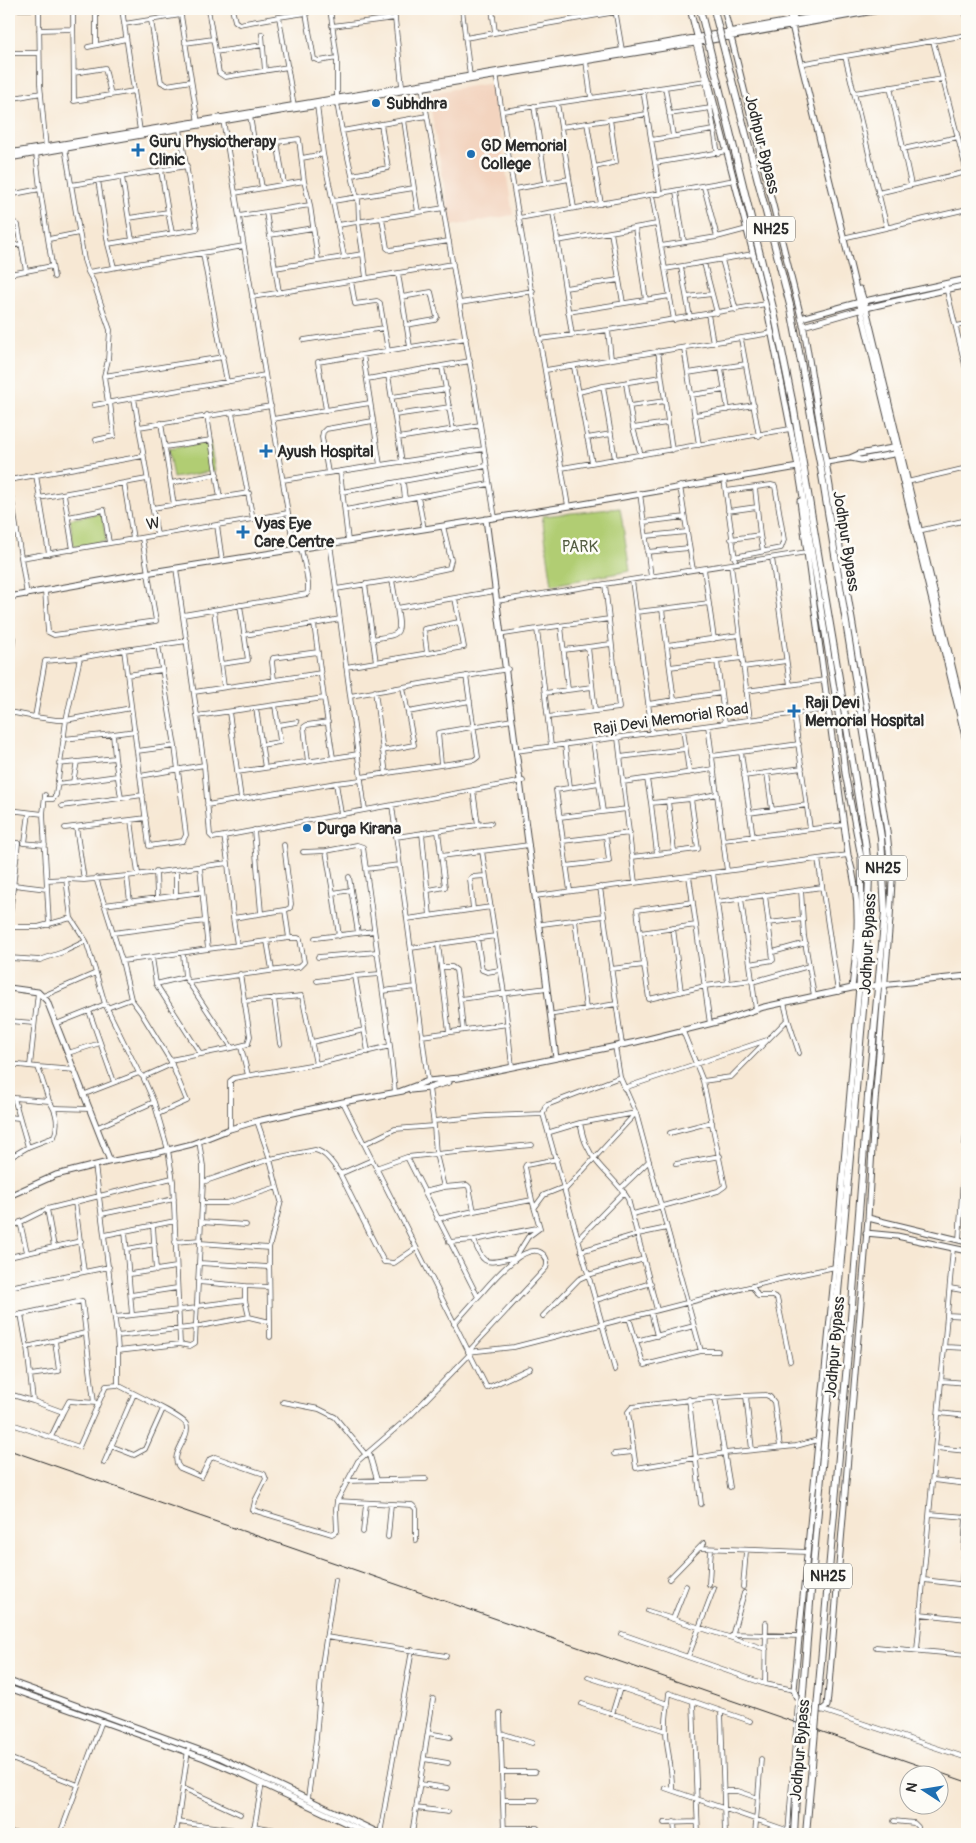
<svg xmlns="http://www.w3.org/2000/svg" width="976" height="1843" font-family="Pangolin,sans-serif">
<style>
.built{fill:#f3d4bf}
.green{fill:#b1cd73;stroke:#6e7c4f}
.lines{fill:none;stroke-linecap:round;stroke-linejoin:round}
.minor-casing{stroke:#4a4744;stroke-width:5.5}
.tertiary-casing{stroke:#4a4744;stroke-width:7}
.trunk-casing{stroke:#4a4744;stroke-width:8}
.minor{stroke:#fff;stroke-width:4}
.tertiary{stroke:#fff;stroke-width:5}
.trunk{stroke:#fff;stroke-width:6}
.rail{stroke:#2b2b2b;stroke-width:1}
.trunk-bridge-casing{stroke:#4a4744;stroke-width:8;stroke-linecap:butt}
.trunk-bridge{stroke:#fff;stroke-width:6}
.poi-dot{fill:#1f6fb2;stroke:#fdfcf7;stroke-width:2}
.labels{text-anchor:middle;stroke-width:5;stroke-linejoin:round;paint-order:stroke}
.shield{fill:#fdfcf7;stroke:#6a6a68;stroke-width:1}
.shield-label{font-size:15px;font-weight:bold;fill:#2b2b2b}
.poi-label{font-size:16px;font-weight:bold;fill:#2b2b2b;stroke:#fdfcf7;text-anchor:start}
.street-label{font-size:16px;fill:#2b2b2b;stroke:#fdfcf7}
.park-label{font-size:16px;fill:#535c41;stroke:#fdfcf7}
</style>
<rect width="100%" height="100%" fill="#fdfcf7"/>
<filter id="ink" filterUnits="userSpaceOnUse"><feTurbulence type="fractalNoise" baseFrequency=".02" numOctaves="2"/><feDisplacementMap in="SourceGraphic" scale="10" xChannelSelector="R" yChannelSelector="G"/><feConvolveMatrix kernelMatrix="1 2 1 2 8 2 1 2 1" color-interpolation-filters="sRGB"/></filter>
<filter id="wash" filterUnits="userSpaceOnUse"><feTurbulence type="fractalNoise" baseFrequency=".0096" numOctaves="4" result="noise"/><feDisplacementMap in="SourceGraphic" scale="20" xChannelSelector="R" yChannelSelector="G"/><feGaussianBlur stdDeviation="1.12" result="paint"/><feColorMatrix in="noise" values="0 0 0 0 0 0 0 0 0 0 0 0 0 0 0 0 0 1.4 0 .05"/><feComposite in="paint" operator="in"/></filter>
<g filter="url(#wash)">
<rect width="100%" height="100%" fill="#f7e8d4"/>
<path class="built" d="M492,83L513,215L451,226L428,93Z"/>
<path class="green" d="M210,442L215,471L173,478L168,449Z
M620,508L630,571L552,585L542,516Z
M102,513L106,541L74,547L70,519Z"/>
</g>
<g filter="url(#ink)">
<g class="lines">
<g class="minor-casing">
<path id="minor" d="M9,9H38
M39,9L40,84L46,149
M73,9L74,101L134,91
M96,9V45
M122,9L140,131
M180,9L198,123
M208,9L219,73L225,77L288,67
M232,9L235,21L239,24L279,17L294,106
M330,9L337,58V103L342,131L404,120
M394,9L402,86
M462,9L470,77
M492,9L495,32
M583,9L584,17
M615,9L622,50
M965,9L967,19
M306,13L314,59L319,61L337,58
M279,17L306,13L305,9
M151,20L161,82L167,85L191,81
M124,24L181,15
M332,26L395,18
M39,30L73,29
M262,34L265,71
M465,38L616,12
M933,41L967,173
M185,43L213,39
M695,43L706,81L718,154
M88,47L126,39
M215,52L263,45
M9,53H39
M845,56L887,228
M586,61L591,98
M805,63L967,35
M74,73L105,68L111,95
M496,73L511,172L568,506
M422,86L478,411L495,518
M665,87L673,136
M890,87L911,185
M643,90L660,194
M854,93L943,79
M9,99L41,93
M557,103L574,208
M317,105L323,154L344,256
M534,106L546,183
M503,111L706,81
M669,114L711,108
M250,116L262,188
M223,120L294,549
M587,123L601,204
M561,127L647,114
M342,131L357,198
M651,140L714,130
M277,141L284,184
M255,145L299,139L304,181
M65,148L84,260L88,272L244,246
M903,149L958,137
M36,153L40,189L54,277
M302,158L323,154
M655,163L727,151
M595,167L616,162L610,119
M161,170L168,212
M352,175L388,168L381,124
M122,177L132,240
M98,180L108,244L114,267
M71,185L187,166
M704,187L717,237
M414,188L404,120L427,116
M515,189L569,179
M676,191L684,242
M235,193L304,181L310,205
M878,193L967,172
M9,195L40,189
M652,195L674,320
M358,197L359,222
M333,201L414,188L418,212
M266,212L310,205L318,261L363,254L366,278
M553,212L572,335
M239,216L266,212L279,292
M129,218L168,212L172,233
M382,218L387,248L390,250L449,241
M519,218L735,180
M358,222L363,254
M9,223H15L18,225L26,271L52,266
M338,225L444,208
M635,228L646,300
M611,232L623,303
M270,235L313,228
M847,237L967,209
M49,239L79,233
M557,241L657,224
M108,244L197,229L180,129
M9,246L21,244
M661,246L717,237L747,229
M203,254L227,382
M722,260L736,310
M704,263L717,313
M681,267L690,317
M275,268L318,261
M665,269L753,254
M88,272L93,281L110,330L108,360L104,376L108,403
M398,273L410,347
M9,274L26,271
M351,281L355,304L377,301L380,303L388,351
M946,287L967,373
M565,288L619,280
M252,297L453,264
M402,297L431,292L437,317L435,320L406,325
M687,297L712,294
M460,303L533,291
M568,312L670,296
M708,314L713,343
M956,326L967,324
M608,330L611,359
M540,339L608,330L766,304
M741,339L759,436
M304,340L384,328
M684,348L699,445
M658,351L672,450
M363,355L380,465
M442,367L453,430
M574,367L592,463
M721,368L728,410
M546,370L772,333
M688,373L746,364
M388,375L402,462
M104,376L223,357
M367,379L470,361
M626,383L633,428L641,455
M603,386L615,459
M579,392L603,386L661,377
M691,395L725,390
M392,397L447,389
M134,398L157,535
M94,405L265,375
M630,406L665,401
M326,410L370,403
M232,413L253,519
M207,415L220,498
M395,415L450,407
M695,415L754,405
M273,419L326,410L318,362L466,338
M161,423L174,505
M139,427L271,406
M633,428L667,423
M398,438L480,425
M587,438L611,434
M96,440L114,436L110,402
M165,447L211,440
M562,468L790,429
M340,471L348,541
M328,473L322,437L323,432L326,429L373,421
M36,475L49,554
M724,479L735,559
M9,480L143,456
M283,480L484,449
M9,482L27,595
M403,482L405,499
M907,482L967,468
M124,483L133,539
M171,483L217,474
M680,486L693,570
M755,488L757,507
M726,491L771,485L775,486L784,540L781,548L734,557
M342,492L486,466
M640,493L651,577
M64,494L73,550
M418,497L424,529
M39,498L147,479
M152,508L249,493
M345,510L489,484
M728,511L757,507L760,535L731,539
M68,517L104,510L109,543
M644,522L685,517
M217,525L222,561
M9,531L17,530
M918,531L967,520
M760,535L763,551
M646,536L687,532
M330,543L365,810
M647,552L689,548
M21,558L288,513
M772,558L790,685
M731,564L750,720
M176,568L204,765L210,835L213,838L523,781
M704,569L714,639
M392,580L449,568L451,560L443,526
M632,580L652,733
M365,584L376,662
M336,589L392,580L397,608L495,591
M45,591L48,632L54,635L156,621L142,538
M497,601L807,552
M662,609L709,603
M214,610L224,687
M636,612L662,609L674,700
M183,615L307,594C311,584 303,560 301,548
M537,629L609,619
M504,634L537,629L551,746
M244,635L314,624
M372,639C400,634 402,637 397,608
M667,645L739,635
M588,647L595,711
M124,650L80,658L45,661L35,717L57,720H66L131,708
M564,650L611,644
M427,653L424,629L459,622
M717,661L721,693
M221,664L248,660L240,605
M346,667L464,647L455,598
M670,667L742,658
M743,667L786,661
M127,675L162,670
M274,680L272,662L273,658L318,652
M9,688L13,638
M568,690L592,687
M375,691L386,774
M746,691L825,680
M194,692L321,673
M545,693L568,690L561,626
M350,696L508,669
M324,698L333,758L358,754
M648,704L721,693L725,723
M256,708L265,768
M9,712L35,717
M229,712L241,799
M408,712L470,701
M794,714L810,829
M197,716L324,698L314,624L340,619
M548,717L619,708L605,584
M278,725L297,722
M708,726L727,871
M683,729L689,773
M618,738L635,883
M63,739L113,734
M261,745L279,742L280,741L275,705
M565,745L570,787
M175,746L186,835L183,841L149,846L124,650L187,641
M137,751L175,746L158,645
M382,751L414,745L403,687
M516,751L829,709
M741,752L753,837
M712,756L799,744
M620,757L685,749
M115,758L121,798
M308,762L304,727L307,725L328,722
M59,764L77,762
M441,764L438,733L512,720
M237,772L333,758
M767,773L772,810
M140,776L204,765
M744,776L802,768
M361,777L474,760L478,757L466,676
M647,779L651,803L691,799
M73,782L117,776
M623,782L714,769
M336,783L361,780
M599,783L603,812
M57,784L73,782L77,762L115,758L113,734L135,731
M473,790L478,825
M45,795L43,814L49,925
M45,799H53L56,795L66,720L80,658
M668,801L674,851
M651,803L657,854
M207,805L336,783L341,814
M392,805L428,1081
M62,806L143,795
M9,810L43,814
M749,813L807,805
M560,817L627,809
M131,820L138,874
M76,827L84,880
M65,828L146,818
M254,830L261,913
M422,833L430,916
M396,837L491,823
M723,840L844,825
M563,841L630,833
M9,842L18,843L9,924
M23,843L45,845
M25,843L29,813
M284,845L291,904L290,908L285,910
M326,851L333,893
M303,852L326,851L357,845L363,847L390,1046
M441,856L482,851
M632,857L698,849L691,799L717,794
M818,859L838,992
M566,866L609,861L606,836
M366,869L400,865
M156,871L157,897
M713,873L728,983
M127,876L130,902
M689,876L710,1024
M349,877L358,933
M96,878L122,961L152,957L156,984L185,977L232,1048L170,1060L187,1101L158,1114
M47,880L66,879
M14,885L47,889
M600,887L622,1045
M429,890L445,887L438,831
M801,890L804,936L814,996
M570,891L556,790L599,783L593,741
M176,896V870
M535,896L848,855
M741,898L752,980
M717,902L822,887
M104,905L202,892
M473,909L470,879L472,877L485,876
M71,918L66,879L84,880L127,876L228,863L224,836
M233,918L237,945
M407,919L491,907
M575,920L586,1009
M768,923L803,919
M542,924L604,916
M9,927H38L71,918L86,941
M673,928L681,992
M113,933L205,921L200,867
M640,933L637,910L693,902
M339,936L333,893L351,890
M315,938L374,931
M477,938L482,970L487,972L500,970
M267,941L272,970
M438,944L449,1032
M411,948L495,936
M208,949L289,938L285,910L233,918L228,863
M773,952L806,943
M183,953L185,977
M152,957L208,949L205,921
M318,957L377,952
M9,958L40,960L63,952L86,941L96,973
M122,961L131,999L140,1011L170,1060
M750,964L773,960L765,895
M644,965L640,933L696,925
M441,967H452L456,970L460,999L547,988
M611,969L644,965L649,999L705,986L752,980L756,1010
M355,976L380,974
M317,981L355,976L368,1052
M189,982L299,967L304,962L300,939L298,938H289
M752,982L809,966
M156,984L200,1053
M383,991L416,987
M43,996L96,973L105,1004L89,1011
M274,998L280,1044
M460,999L463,1030
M244,1001L302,996L316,1064
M105,1004L139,1073
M107,1008L131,999
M554,1014L616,1004
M788,1019L799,1053
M9,1021L34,1023
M56,1024L89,1011L114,1082
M422,1036L508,1024
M312,1042L364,1030
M241,1047L248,1075
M232,1048L248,1044L250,1036L240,974
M68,1053L100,1043
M9,1064L38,1067
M30,1066L38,992
M512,1067L504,993L482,851L529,845
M143,1077L172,1064
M703,1081L731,1077L788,1019L784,1003
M624,1088L767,1040
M85,1094L139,1073L143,1077L154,1102L168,1150L173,1181L180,1344
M9,1098H14L28,1147L9,1158
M14,1098L49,1101C57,1111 59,1125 54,1137L28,1147
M49,1101L38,1067L75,1070
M343,1102L487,1388L530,1368
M55,1108L90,1109
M636,1113L667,1228
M543,1114L615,1370
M9,1117L19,1118
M434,1121L487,1116L543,1114L545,1107L547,1105L620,1077L615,1046
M580,1123C582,1131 583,1139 587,1146C596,1167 617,1180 628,1199L657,1310
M98,1127L154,1102
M230,1129V1081L234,1078L316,1064L390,1046L395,1092
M550,1132L580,1123L636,1113L620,1077
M670,1133L712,1122
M364,1144L395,1129L434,1126L429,1088
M407,1157L478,1297L454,1324
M372,1160L340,1174L384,1262L394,1263L416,1248
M676,1164L720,1156
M95,1165L117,1336L195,1327L249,1317L245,1300L197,1306
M376,1168L407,1157L436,1154L434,1126
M203,1182L270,1159L315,1150C326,1152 334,1165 340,1174
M621,1188L649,1161
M565,1190L636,1113
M424,1192L444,1187
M532,1200L525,1167L526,1165L557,1159
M75,1202L84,1272
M203,1203H227L277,1187L270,1159L257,1121
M535,1207L544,1195L564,1187
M47,1209L54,1247
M102,1214L174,1199
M633,1214L718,1191L725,1186L703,1081L682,1029
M437,1219L474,1211L469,1187L467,1185L444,1187L436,1154L532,1145
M20,1222L27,1252
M201,1222L246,1225
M153,1226L156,1271
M9,1228L47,1209L172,1178
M125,1231L132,1315
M105,1235L175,1221
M578,1239L624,1192
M474,1240C484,1269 487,1262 515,1258L528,1237L540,1228L532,1200L474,1211
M959,1240L967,1115
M175,1242L200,1240
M449,1242L474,1240L537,1228
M200,1243L269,1248
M127,1249L155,1244
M581,1251L638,1234L667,1228L701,1351
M9,1257L81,1241
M199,1263L268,1267
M130,1274L176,1267
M198,1282L245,1286V1300
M245,1286L269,1287
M752,1286L758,1296H773L777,1298L790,1361
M9,1287L109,1267
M950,1288L967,1291
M131,1295L177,1288
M596,1300L651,1283
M651,1312L657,1336
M947,1315L967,1316
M543,1316L579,1279L588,1275L644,1259
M9,1317L82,1301L94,1403
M115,1317L197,1308
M249,1317L270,1322V1337
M629,1318L643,1363L645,1365L701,1351H718
M270,1322L269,1248L281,1201L277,1187
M117,1336L118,1351L180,1344L190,1346L195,1343L203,1182V1166L199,1141
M636,1341L694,1326
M27,1347L85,1333
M945,1347L967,1348
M468,1352L514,1347L780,1279L835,1267
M468,1352L546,1268C548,1263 547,1258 543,1254C526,1238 488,1286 478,1297
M30,1375L59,1371L55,1341
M942,1381L967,1383
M118,1385C128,1391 182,1416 186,1424C192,1438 167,1455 180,1468L201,1477L210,1459L215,1457L264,1474L266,1479L255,1501L253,1510L332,1534L337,1531L336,1509L337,1501L358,1461L409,1417L470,1354
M9,1394L33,1401L27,1347L21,1314
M746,1396L752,1450
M715,1397L730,1487
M689,1399L701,1504
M33,1401L63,1412L51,1437
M283,1402L319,1409L335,1417L366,1455
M63,1412L69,1401L96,1403
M939,1413L967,1416
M9,1423L79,1447L106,1386L118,1385V1351
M111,1446L134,1455L145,1449L163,1409
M780,1447L774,1402L770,1397L766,1395C721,1396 677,1401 632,1407L628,1412L636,1468L725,1453L796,1446L818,1440
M936,1448L967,1451
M369,1452L377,1480
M614,1454L633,1452
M104,1463L134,1394
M933,1480L967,1484
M347,1481L426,1479
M337,1501L412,1505L416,1509V1540
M930,1514L967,1517
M363,1532L366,1504
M388,1537L391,1504
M700,1548L807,1552
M669,1579L704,1543
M924,1580L967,1585
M709,1584L711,1549
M962,1584L966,1517
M743,1587L746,1551
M648,1611L766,1649
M920,1614L967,1619
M673,1619L686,1586
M622,1634L765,1684L794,1690
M733,1634L801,1636
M732,1636L744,1593
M326,1637L446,1656
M876,1647L967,1655
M917,1650L953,1248
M688,1657L714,1588
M588,1677L668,1704
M765,1684L766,1623
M693,1701L698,1834
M582,1704L666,1731
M822,1710L967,1758
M721,1711L725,1834
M500,1713L504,1834
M612,1714L620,1688
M428,1733L450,1737
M501,1733L532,1743
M9,1758L78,1785
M424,1759L448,1763
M502,1772H535
M420,1784L448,1788
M183,1788L240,1814
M665,1788L789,1831
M672,1790C673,1771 667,1752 666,1732C665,1719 668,1706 669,1693L750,1721
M724,1791H738L758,1798
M308,1798L316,1739L322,1665L335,1580
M503,1800H537
M416,1808L448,1812
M894,1821L914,1823L918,1827V1834
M178,1822L236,1830
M674,1822L675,1834
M664,1823L697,1822
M254,1826L298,1834
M504,1828H537
M9,1832L18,1834
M60,1834L102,1721
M176,1834L188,1750
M253,1834L262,1783
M380,1834L412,1650
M412,1834L433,1699
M755,1834L761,1759
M788,1834L798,1701"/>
</g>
<g class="tertiary-casing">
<path id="tertiary" d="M690,9L766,304L798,467L839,719L845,773L861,857L862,917L859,987L835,1267L794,1690C797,1704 808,1709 822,1710L827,1706L829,1685L849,1446L868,1218L874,1114L890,919L892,881L887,831L804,329L724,9
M788,9L967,745
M792,9L795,23
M9,153L643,47L857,9
M9,158L286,110L347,101L401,91L695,43L885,9
M860,289L866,308L967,728
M801,318L860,302L967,279
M803,326L866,308L967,285
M851,458L861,460L899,453
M827,462L850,458L859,454L898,447
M800,501L848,855C862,897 857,945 852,988
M486,519L556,1058
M9,597L139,574L583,504L798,467
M9,988L38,992L47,1001L110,1161
M411,1090L429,1088L449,1082
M401,1091L428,1081L459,1078L636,1042L725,1020L764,1007L852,988L967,976
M9,1196L56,1175L108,1162L156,1153L192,1144L230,1129L257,1121L343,1102L403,1091
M868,1218L967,1242
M866,1233L897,1236L967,1251
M9,1681L221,1758L381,1834
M9,1688L204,1758L244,1775L369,1834"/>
</g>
<g class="trunk-casing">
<path id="trunk" d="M714,9L716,18
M725,53L791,309L820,463L881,837L885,912L868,1096L851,1318
M794,410L839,678L865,841L869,875L865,987L836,1315"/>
</g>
<use href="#minor" class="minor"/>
<use href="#tertiary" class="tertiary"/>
<use href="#trunk" class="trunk"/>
<path class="rail" d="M9,1450L967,1782"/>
<g class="trunk-bridge-casing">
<path id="trunk-bridge" d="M700,9L774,312L794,410
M716,18L725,53
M794,1834C803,1661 820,1488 836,1315
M806,1834L851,1318"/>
</g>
<use href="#trunk-bridge" class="trunk-bridge"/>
</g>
</g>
<g class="poi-dot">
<circle cx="376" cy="103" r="5"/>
<path d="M135.5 142.5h5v5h5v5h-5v5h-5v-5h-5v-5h5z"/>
<circle cx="471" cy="154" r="5"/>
<path d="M263.5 443.5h5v5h5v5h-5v5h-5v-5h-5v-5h5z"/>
<path d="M240.5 524.5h5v5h5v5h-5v5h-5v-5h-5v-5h5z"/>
<path d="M791.5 703.5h5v5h5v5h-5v5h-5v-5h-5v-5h5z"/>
<circle cx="307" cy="828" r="5"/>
</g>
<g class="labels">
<g class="shield">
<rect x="747" y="216.5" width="48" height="25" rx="4"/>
<rect x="859" y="855.5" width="48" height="25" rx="4"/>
<rect x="804" y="1563.5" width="48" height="25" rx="4"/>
</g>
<g class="shield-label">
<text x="771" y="234">NH25</text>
<text x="883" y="873">NH25</text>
<text x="828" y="1581">NH25</text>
</g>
<g class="poi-label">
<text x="386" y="109">Subhdhra</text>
<text x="149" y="147">Guru Physiotherapy<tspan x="149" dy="18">Clinic</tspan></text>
<text x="481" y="151">GD Memorial<tspan x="481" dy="18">College</tspan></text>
<text x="277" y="457">Ayush Hospital</text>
<text x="254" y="529">Vyas Eye<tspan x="254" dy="18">Care Centre</tspan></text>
<text x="805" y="708">Raji Devi<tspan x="805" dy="18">Memorial Hospital</tspan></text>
<text x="317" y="834">Durga Kirana</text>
</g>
<g class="street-label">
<text transform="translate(763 144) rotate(76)" y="6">Jodhpur Bypass</text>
<text transform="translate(153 523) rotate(-10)" y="6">W</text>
<text transform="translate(847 541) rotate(81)" y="6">Jodhpur Bypass</text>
<text transform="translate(671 718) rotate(-8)" y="6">Raji Devi Memorial Road</text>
<text transform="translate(867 944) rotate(-87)" y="6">Jodhpur Bypass</text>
<text transform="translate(834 1347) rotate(-85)" y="6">Jodhpur Bypass</text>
<text transform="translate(799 1750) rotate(-85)" y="6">Jodhpur Bypass</text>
</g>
<g class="park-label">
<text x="580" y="552">PARK</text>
</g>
</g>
<rect width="976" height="1843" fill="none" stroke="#fdfcf7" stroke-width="30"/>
<g transform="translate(924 1790) rotate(282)"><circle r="24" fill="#fdfcf7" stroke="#a9a8a5"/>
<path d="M0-4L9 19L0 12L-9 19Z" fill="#1f6fb2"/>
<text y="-8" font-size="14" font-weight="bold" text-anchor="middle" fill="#2b2b2b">N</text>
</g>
</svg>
